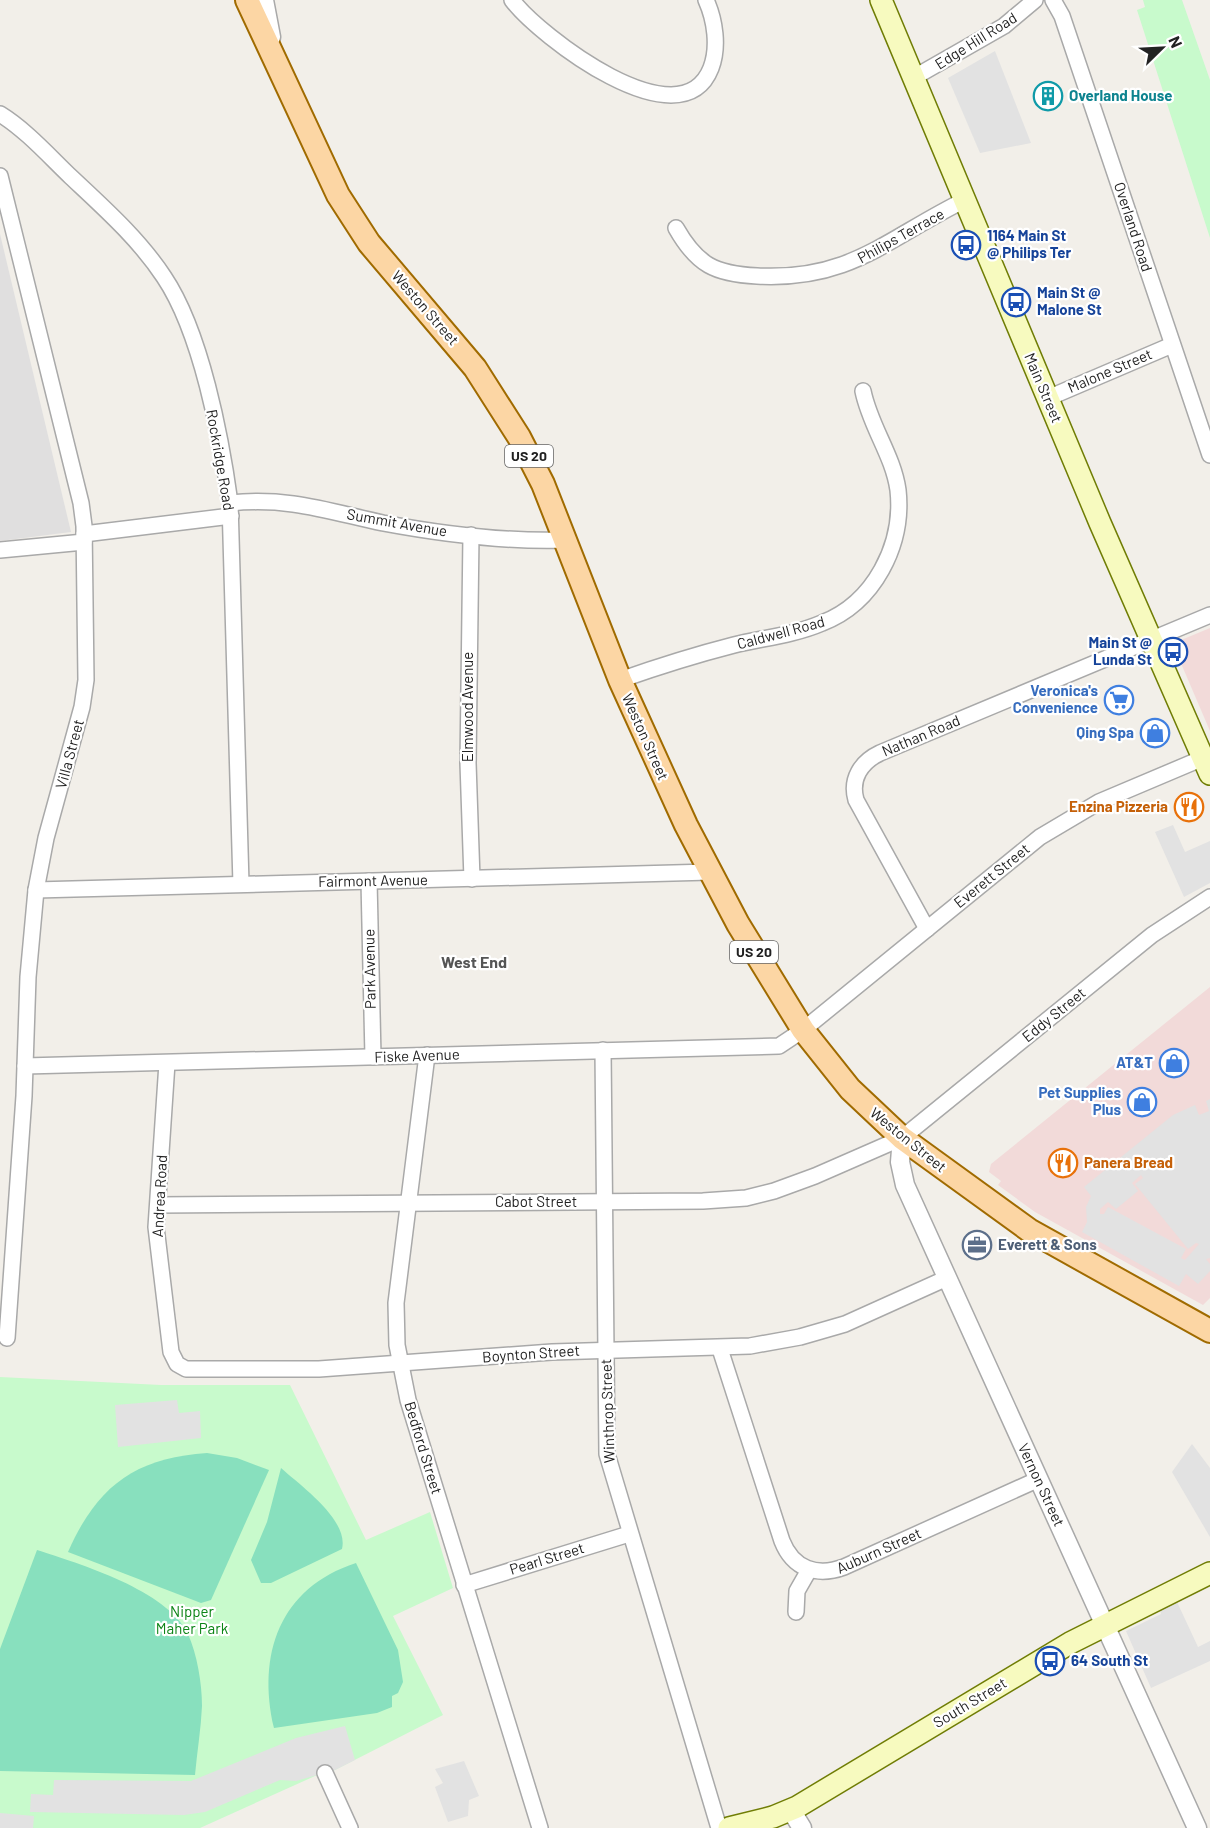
<svg xmlns="http://www.w3.org/2000/svg" width="1210" height="1828" viewBox="0 0 1210 1828" font-family="Barlow,sans-serif">
  <rect width="100%" height="100%" fill="#f2efe9"/>
  <polygon fill="#e0dfdf" points="0,234 71,532 0,541"/>
  <g fill="#f2dad9">
    <polygon points="1210,628 1210,731 1174,647 1174,643"/>
    <polygon points="1210,987 1210,1298 1203,1305 1035,1212 998,1185 1001,1181 989,1172 991,1164"/>
  </g>
  <g fill="#c8facc">
    <polygon points="1143,0 1182,0 1210,80 1210,238 1137,10 1145,7"/>
    <polygon points="0,1377 161,1385 290,1385 366,1540 430,1512 453,1588 393,1616 443,1715 335,1770 315,1776 200,1828 0,1828"/>
  </g>
  <g fill="#88e0be">
    <path d="M207,1453L237,1458L269,1470L211,1600L201,1603L68,1552C97,1486 135,1458 207,1453Z"/>
    <path d="M281,1468C301,1486 349,1520 342,1549L271,1583H261L251,1560L267,1522Z"/>
    <path d="M37,1550C80,1564 167,1590 188,1634C197,1654 202,1683 202,1706C201,1729 197,1752 195,1775L0,1771V1649Z"/>
    <path d="M356,1563L398,1650L403,1682L398,1693L392,1696V1707L377,1713L274,1728C257,1655 279,1588 356,1563Z"/>
  </g>
  <g fill="#e2e2e2" fill-rule="evenodd">
    <polygon points="995,51 1031,143 980,153 948,78"/>
    <polygon points="1173,825 1185,852 1210,841 1210,883 1184,897 1155,832"/>
    <path d="M1210,1099V1258L1206,1259L1210,1264V1271L1198,1284L1186,1274L1179,1286L1082,1232L1087,1222L1086,1207L1091,1196L1084,1187L1173,1115L1195,1105L1199,1115L1209,1111L1206,1101ZM1141,1175L1143,1178L1135,1184L1188,1249L1196,1243L1199,1244L1185,1260L1181,1258L1186,1249L1108,1207L1104,1214H1100V1209L1108,1202L1116,1209L1138,1191L1132,1183Z"/>
    <polygon points="177,1400 179,1413 200,1411 201,1438 118,1447 115,1405"/>
    <polygon points="1192,1444 1210,1468 1210,1537 1172,1472"/>
    <polygon points="1177,1602 1198,1647 1210,1641 1210,1661 1151,1688 1126,1631 1161,1614 1160,1609"/>
    <polygon points="345,1726 355,1760 335,1770 296,1781 280,1780 205,1812 184,1815 30,1812 31,1794 53,1795 54,1780 191,1781 296,1738"/>
    <polygon points="464,1761 479,1796 469,1800 468,1816 448,1822 435,1787 443,1783 435,1769"/>
    <polygon points="0,1813 34,1816 33,1828 0,1828"/>
  </g>
  <g fill="none" stroke-linecap="round" stroke-linejoin="round">
    <g stroke="#a9a9a9" stroke-width="18">
      <g id="minor">
        <path d="M512,0C539,36 681,145 711,68C719,47 715,20 706,0"/>
        <polyline points="1053,0 1062,16 1210,455"/>
        <polyline points="913,78 1004,26 1035,0"/>
        <path d="M0,114C26,130 49,156 71,177C104,208 139,239 164,277C201,332 221,437 230,503L241,884"/>
        <polyline points="0,176 81,503 84,526 86,680 82,707 46,838 36,890 28,977 24,1096 7,1338"/>
        <path d="M676,228C697,265 715,274 757,276C851,281 887,238 965,200"/>
        <polyline points="1048,398 1172,345"/>
        <path d="M230,503C289,497 327,511 383,523C442,534 505,542 565,540"/>
        <polyline points="84,534 231,516"/>
        <polyline points="471,535 468,763 472,879"/>
        <polyline points="0,550 84,542"/>
        <path d="M620,680C657,667 695,655 734,645C763,638 794,635 822,623C874,603 904,545 898,490C893,455 870,426 863,391"/>
        <polyline points="369,881 373,1057"/>
        <polyline points="36,890 710,872"/>
        <path d="M927,929L856,800C850,779 861,762 880,753L1210,615"/>
        <polyline points="603,1050 607,1454 719,1828"/>
        <polyline points="427,1055 396,1303 397,1345 408,1400 540,1828"/>
        <polyline points="167,1063 156,1227 171,1352 177,1364 186,1369 319,1369 552,1352 750,1346 800,1337 845,1324 947,1278"/>
        <polyline points="25,1066 779,1046 803,1030 1040,837 1099,802 1203,758"/>
        <polyline points="158,1205 703,1201 746,1198 774,1191 815,1176 902,1138 1152,935 1210,897"/>
        <path d="M720,1349L782,1541C793,1569 817,1577 844,1567L1039,1479"/>
        <polyline points="464,1585 629,1534"/>
        <polyline points="796,1612 797,1591 809,1570"/>
        <polyline points="325,1773 350,1828"/>
      </g>
    </g>
    <g stroke="#a9a9a9" stroke-width="21">
      <g id="tertiary">
        <polyline points="264,0 271,37"/>
        <polyline points="902,1138 900,1162 905,1185 1197,1828"/>
        <polyline points="791,1810 802,1828"/>
      </g>
    </g>
    <g stroke="#707d05" stroke-width="24">
      <g id="secondary">
        <polyline points="881,0 1100,523 1210,774"/>
        <polyline points="729,1828 773,1817 797,1807 1070,1643 1210,1573"/>
      </g>
    </g>
    <g stroke="#a06b00" stroke-width="26">
      <polyline id="primary" points="247,0 338,195 369,243 475,368 519,437 543,484 620,680 686,825 738,924 803,1030 850,1089 902,1138 1029,1230 1210,1331"/>
    </g>
    <use href="#minor" stroke="#fff" stroke-width="15"/>
    <use href="#tertiary" stroke="#fff" stroke-width="18"/>
    <use href="#secondary" stroke="#f7fabf" stroke-width="21"/>
    <use href="#primary" stroke="#fcd6a4" stroke-width="22"/>
  </g>
  <defs>
    <g id="building-ring" transform="scale(1.5)"><circle r="9.5" fill="#fff" stroke="#0f9aa8" stroke-width="1.5"/><path d="M-4-6H4V6H1V3H-1V6H-4ZM-2.5-4.3h1.7v1.8h-1.7ZM.8-4.3h1.7v1.8H.8ZM-2.5-1h1.7V.8h-1.7ZM.8-1h1.7V.8H.8Z" fill="#0f9aa8"/></g>
    <g id="bus-ring" transform="scale(1.5)"><circle r="9.5" fill="#fff" stroke="#1a4fb4" stroke-width="1.5"/><path d="M-5-6H5V4H4V6H2V4H-2V6H-4V4H-5ZM-3.5-4V0h7V-4ZM-3.5 1.2v1.5H-2V1.2ZM2 1.2v1.5H3.5V1.2Z" fill="#1a4fb4"/></g>
    <g id="supermarket-ring" transform="scale(1.5)"><circle r="9.5" fill="#fff" stroke="#3f7fe0" stroke-width="1.5"/><path d="M-6-5.5h2.5l.6 2H6L4.5 2H-2.5L-4.4-4H-6ZM-1.5 3.2a1.3 1.3 0 1 0 .1 0ZM3 3.2a1.3 1.3 0 1 0 .1 0Z" fill="#3f7fe0"/></g>
    <g id="shop-ring" transform="scale(1.5)"><circle r="9.5" fill="#fff" stroke="#3f7fe0" stroke-width="1.5"/><path d="M-5-2.5h2.3a2.7 3.5 0 0 1 5.4 0H5L5.5 6h-11ZM-1.5-2.5h3a1.5 2.3 0 0 0-3 0Z" fill="#3f7fe0"/></g>
    <g id="restaurant-ring" transform="scale(1.5)"><circle r="9.5" fill="#fff" stroke="#e8710a" stroke-width="1.5"/><path d="M-5-6h1v4h1v-4h1v4h1v-4h1v5L-1.5 .5V6h-2V.5L-5-1ZM5-6V6H3V1.5H1.5Q1.5-4 5-6Z" fill="#e8710a"/></g>
    <g id="office-ring" transform="scale(1.5)"><circle r="9.5" fill="#fff" stroke="#5c6f8a" stroke-width="1.5"/><path d="M-6-3h4V-5.5h4V-3h4V5H-6ZM-1-4.5V-3h2v-1.5ZM-6 0V1H6V0Z" fill="#5c6f8a"/></g>
  </defs>
  <g fill-rule="evenodd">
    <use href="#building-ring" x="1048" y="96"/>
    <use href="#bus-ring" x="966" y="245"/>
    <use href="#bus-ring" x="1016" y="302"/>
    <use href="#bus-ring" x="1173" y="652"/>
    <use href="#supermarket-ring" x="1119" y="700"/>
    <use href="#shop-ring" x="1155" y="733"/>
    <use href="#restaurant-ring" x="1189" y="807"/>
    <use href="#shop-ring" x="1174" y="1063"/>
    <use href="#shop-ring" x="1142" y="1102"/>
    <use href="#restaurant-ring" x="1063" y="1163"/>
    <use href="#office-ring" x="977" y="1245"/>
    <use href="#bus-ring" x="1050" y="1661"/>
  </g>
  <g text-anchor="middle" stroke-width="4.5" stroke-linejoin="round" paint-order="stroke">
    <g fill="#fff" stroke="#646464" stroke-width="1.5">
      <rect x="505" y="445" width="48" height="22" rx="4.5"/>
      <rect x="730" y="941" width="48" height="22" rx="4.5"/>
    </g>
    <g font-size="14" font-weight="bold" fill="#222">
      <text x="529" y="461">US 20</text>
      <text x="754" y="957">US 20</text>
    </g>
    <g font-size="15" fill="#222" stroke="#fff">
      <text transform="translate(976 41) rotate(-32)" y="5">Edge Hill Road</text>
      <text transform="translate(1133 227) rotate(72)" y="5">Overland Road</text>
      <text transform="translate(901 236) rotate(-29)" y="5">Philips Terrace</text>
      <text transform="translate(425 308) rotate(49)" y="5">Weston Street</text>
      <text transform="translate(1110 371) rotate(-23)" y="5">Malone Street</text>
      <text transform="translate(1043 388) rotate(67)" y="5">Main Street</text>
      <text transform="translate(220 460) rotate(80)" y="5">Rockridge Road</text>
      <text transform="translate(397 523) rotate(10)" y="5">Summit Avenue</text>
      <text transform="translate(781 633) rotate(-15)" y="5">Caldwell Road</text>
      <text transform="translate(468 707) rotate(-90)" y="5">Elmwood Avenue</text>
      <text transform="translate(921 736) rotate(-23)" y="5">Nathan Road</text>
      <text transform="translate(645 737) rotate(66)" y="5">Weston Street</text>
      <text transform="translate(70 754) rotate(-75)" y="5">Villa Street</text>
      <text transform="translate(992 876) rotate(-39)" y="5">Everett Street</text>
      <text transform="translate(373 881) rotate(-1)" y="5">Fairmont Avenue</text>
      <text transform="translate(370 969) rotate(-91)" y="5">Park Avenue</text>
      <text transform="translate(1054 1015) rotate(-39)" y="5">Eddy Street</text>
      <text transform="translate(417 1056) rotate(-2)" y="5">Fiske Avenue</text>
      <text transform="translate(908 1140) rotate(39)" y="5">Weston Street</text>
      <text transform="translate(160 1196) rotate(-87)" y="5">Andrea Road</text>
      <text x="536" y="1207">Cabot Street</text>
      <text transform="translate(531 1354) rotate(-4)" y="5">Boynton Street</text>
      <text transform="translate(608 1411) rotate(-92)" y="5">Winthrop Street</text>
      <text transform="translate(423 1448) rotate(73)" y="5">Bedford Street</text>
      <text transform="translate(1041 1485) rotate(65)" y="5">Vernon Street</text>
      <text transform="translate(879 1551) rotate(-24)" y="5">Auburn Street</text>
      <text transform="translate(547 1559) rotate(-17)" y="5">Pearl Street</text>
      <text transform="translate(970 1703) rotate(-31)" y="5">South Street</text>
    </g>
    <g font-size="15" font-weight="bold" fill="#0d838f" stroke="#fff" text-anchor="start">
      <text x="1069" y="101">Overland House</text>
    </g>
    <g font-size="15" font-weight="bold" fill="#164399" stroke="#fff" text-anchor="start">
      <text x="987" y="241">1164 Main St<tspan x="987" dy="17">@ Philips Ter</tspan></text>
      <text x="1037" y="298">Main St @<tspan x="1037" dy="17">Malone St</tspan></text>
      <text x="1152" y="648" text-anchor="end">Main St @<tspan x="1152" dy="17">Lunda St</tspan></text>
      <text x="1071" y="1666">64 South St</text>
    </g>
    <g font-size="15" font-weight="bold" fill="#366cbe" stroke="#fff" text-anchor="end">
      <text x="1098" y="696">Veronica's<tspan x="1098" dy="17">Convenience</tspan></text>
      <text x="1134" y="738">Qing Spa</text>
      <text x="1153" y="1068">AT&amp;T</text>
      <text x="1121" y="1098">Pet Supplies<tspan x="1121" dy="17">Plus</tspan></text>
    </g>
    <g font-size="15" font-weight="bold" fill="#c56008" stroke="#fff" text-anchor="end">
      <text x="1168" y="812">Enzina Pizzeria</text>
      <text x="1084" y="1168" text-anchor="start">Panera Bread</text>
    </g>
    <g font-size="15" font-weight="bold" fill="#4e5e75" stroke="#fff" text-anchor="start">
      <text x="998" y="1250">Everett &amp; Sons</text>
    </g>
    <g font-size="15" fill="#0c8416" stroke="#fff">
      <text x="192" y="1617">Nipper<tspan x="192" dy="17">Maher Park</tspan></text>
    </g>
    <g font-size="16" font-weight="bold" fill="#555" stroke="#fff">
      <text x="474" y="968">West End</text>
    </g>
  </g>
  <g transform="translate(1162 48) rotate(66)" stroke="#ffffff" stroke-width="4.5" paint-order="stroke">
  <path d="M0-4.5L10 22L0 15L-10 22Z" fill="#222222"/>
  <text y="-9" font-size="16" font-weight="bold" text-anchor="middle" fill="#222222">N</text>
  </g>
</svg>
